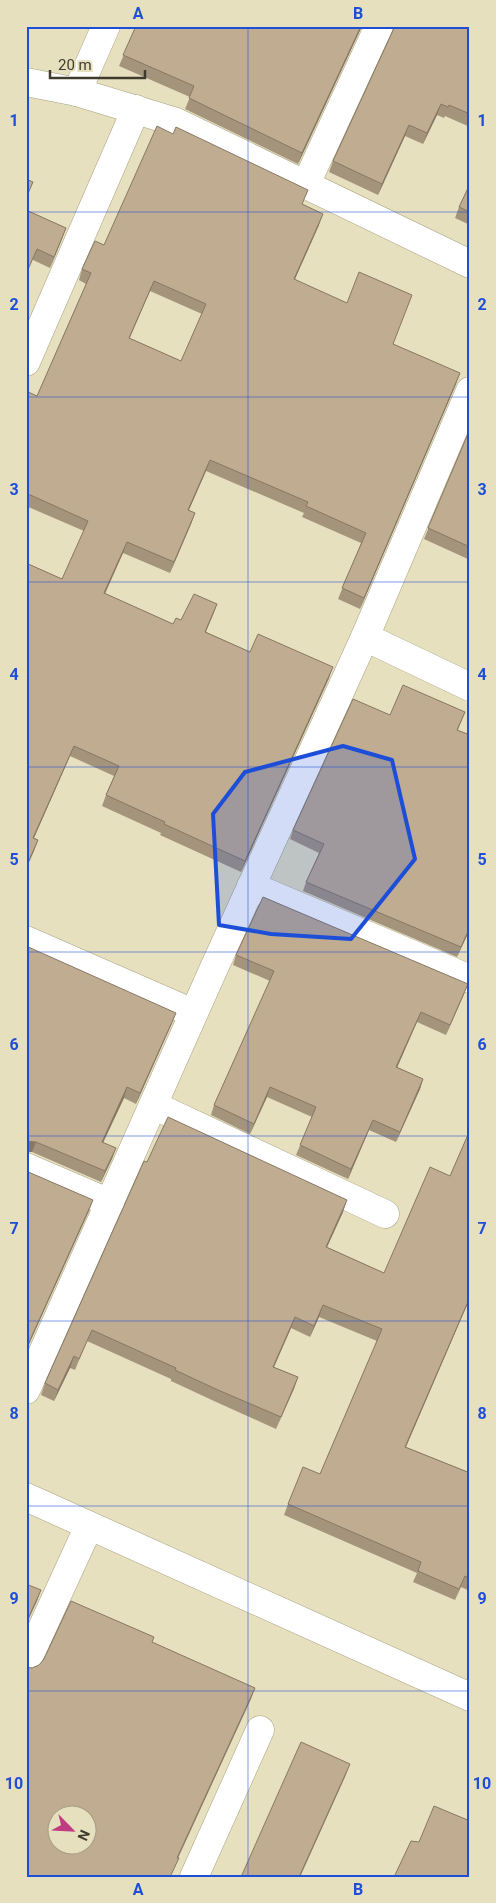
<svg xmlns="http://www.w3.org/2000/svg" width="496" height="1903" viewBox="0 0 496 1903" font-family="Roboto,sans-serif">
  <rect width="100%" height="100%" fill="#e7e0be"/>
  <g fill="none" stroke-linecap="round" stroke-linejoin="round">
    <g stroke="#a8a281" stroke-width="29">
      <g id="minor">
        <polyline points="26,82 77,92 106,26"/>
        <polyline points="77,92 176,122 470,264"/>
        <polyline points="306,184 379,26"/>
        <polyline points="26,362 136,109"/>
        <polyline points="365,637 470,687"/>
        <polyline points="251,886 470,979"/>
        <polyline points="26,940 193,1013"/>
        <polyline points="153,1105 385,1214"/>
        <polyline points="26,1167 110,1203"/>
        <polyline points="26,1390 214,968 365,637 470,391"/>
        <polyline points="26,1663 89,1526"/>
        <polyline points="194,1877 260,1730"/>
      </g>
    </g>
    <g stroke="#a8a281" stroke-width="29">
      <polyline id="tertiary" points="26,1497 470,1697"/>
    </g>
    <use href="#minor" stroke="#fff" stroke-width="28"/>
    <use href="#tertiary" stroke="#fff" stroke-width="28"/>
  </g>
  <g fill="#a5947c" fill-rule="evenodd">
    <polygon points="136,26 362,26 298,164 185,109 190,97 119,66"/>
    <polygon points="394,26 470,26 470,127 445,116 444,118 437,115 423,144 405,136 378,195 329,172 333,161 394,29"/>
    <polygon points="470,184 470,225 455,218 459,207"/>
    <path d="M302,204L319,225L295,279L393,344L456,384L360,609L338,599L361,543L302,517L304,513L206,471L189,510L195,513L191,524L170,573L123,553L105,594L173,624L217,604L206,632L250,652L329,678L241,872L160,835L161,833L102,806L106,795L114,776L70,756L34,838L38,840L26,869V563L62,579L84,531L26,506V391L37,396L86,284L79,280L82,269L104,245ZM150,291L202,314L181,361L129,338Z"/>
    <polygon points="26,210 66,228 50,268 33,260"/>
    <polygon points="470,429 470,560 424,539"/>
    <polygon points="465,712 458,730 470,929 457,957 303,891 306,882 319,853 290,839 293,830 390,715"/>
    <polygon points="26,946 172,1023 136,1104 124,1098 103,1143 116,1148 101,1182 32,1152"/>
    <polygon points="236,955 464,994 446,1035 417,1022 397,1067 423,1079 420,1089 396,1142 369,1130 348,1179 296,1155 312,1117 267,1097 250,1134 211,1115 214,1105 270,981 233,965"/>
    <polygon points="470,1130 470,1298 406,1447 470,1473 470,1591 461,1587 455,1600 413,1582 417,1573 284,1515 288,1504 320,1474 377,1341 319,1317 310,1337 291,1328 274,1367 298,1377 276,1429 214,1401 171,1381 171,1379 87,1341 75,1370 70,1368 54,1401 41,1395 45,1383 147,1162 343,1212 327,1247 384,1273 450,1176"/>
  </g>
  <g fill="#867865">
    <polygon points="361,26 362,26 298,164 302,153"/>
    <polygon points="441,104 437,115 423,144 427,133"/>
    <polygon points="409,125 405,136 378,195 382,184"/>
    <polygon points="323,214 319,225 290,290 294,279"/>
    <polygon points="66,228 62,239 50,268 54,257"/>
    <polygon points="154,281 150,291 125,349 129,338"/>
    <polygon points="460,373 456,384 360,609 364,598"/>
    <polygon points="210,460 206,471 184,521 188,510"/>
    <polygon points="195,513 191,524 170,573 174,562"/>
    <polygon points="127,542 123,553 100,604 104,593"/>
    <polygon points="217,604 213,615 201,642 205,632"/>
    <polygon points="333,667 329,678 241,872 245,861"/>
    <polygon points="74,746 70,756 29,849 33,838"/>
    <polygon points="38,840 34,851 26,869 26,867"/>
    <polygon points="470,927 470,929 457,957 461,947"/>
    <polygon points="468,984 464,994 446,1035 450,1025"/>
    <polygon points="421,1012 417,1022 393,1077 396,1067"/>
    <polygon points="176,1013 172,1023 136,1104 140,1093"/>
    <polygon points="423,1079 420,1089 396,1142 400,1132"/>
    <polygon points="127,1087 124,1098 98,1153 102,1142"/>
    <polygon points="270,1087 267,1097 250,1134 254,1124"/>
    <polygon points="373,1120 369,1130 348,1179 351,1169"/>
    <polygon points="26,1141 36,1142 32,1152 26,1152"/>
    <polygon points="116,1148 112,1159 101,1182 105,1171"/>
    <polygon points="93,1200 89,1211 26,1351 26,1349"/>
    <polygon points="347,1200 343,1212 322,1258 326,1247"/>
    <polygon points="470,1297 470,1298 401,1458 405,1447"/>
    <polygon points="323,1305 319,1317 310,1337 314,1326"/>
    <polygon points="295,1317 291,1328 269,1378 273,1367"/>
    <polygon points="74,1356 70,1368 54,1401 58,1390"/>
    <polygon points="298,1377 294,1389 276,1429 281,1417"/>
    <polygon points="41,1590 37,1601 26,1625 26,1623"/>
    <polygon points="255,1688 251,1699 173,1869 177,1858"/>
    <polygon points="350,1764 345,1777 300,1877 299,1877"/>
  </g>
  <g fill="#c0ac90" stroke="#867865" fill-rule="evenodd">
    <polygon points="136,26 361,26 302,153 189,98 194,86 123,55"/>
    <polygon points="395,26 470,26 470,114 449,105 448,107 441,104 427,133 409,125 382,184 333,161"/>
    <path d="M157,126L173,134L176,127L308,190L302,204L323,214L294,279L347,303L359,272L412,295L393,344L460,373L364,598L342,588L366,533L306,506L308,502L210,460L188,510L195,513L174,562L127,542L104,593L173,624L176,618L181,620L194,594L217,604L205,632L250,652L258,634L333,667L245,861L164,824L165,822L106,795L119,766L74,746L33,838L38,840L26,867V563L62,579L88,521L26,493V391L37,396L91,273L82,269L95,241L104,245ZM154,281L206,304L181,361L129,338Z"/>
    <polygon points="26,179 33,182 26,198"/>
    <polygon points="470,184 470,212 459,207"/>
    <polygon points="26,210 66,228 54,257 37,249 26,274"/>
    <polygon points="470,429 470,547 428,528"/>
    <polygon points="403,685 465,712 457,730 470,735 470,927 461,947 306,882 324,844 293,830 353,699 390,715"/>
    <polygon points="263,897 468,984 450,1025 421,1012 396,1067 423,1079 400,1132 373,1120 351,1169 300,1145 316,1107 270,1087 254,1124 214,1105 274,971 236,955"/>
    <polygon points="26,946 176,1013 140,1093 127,1087 102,1142 116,1148 105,1171 36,1142 26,1141"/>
    <polygon points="168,1117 347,1200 326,1247 384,1273 430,1167 450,1176 470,1130 470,1297 405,1447 470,1473 470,1578 465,1576 459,1589 418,1571 421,1562 288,1504 303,1467 320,1474 382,1329 323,1305 314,1326 295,1317 273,1367 298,1377 281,1417 218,1390 175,1370 176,1368 92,1330 79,1359 74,1356 58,1390 45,1383 144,1161 147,1162"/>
    <polygon points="26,1171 93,1200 26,1349"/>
    <polygon points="26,1584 41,1590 26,1623"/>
    <path d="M71,1601L154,1637L152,1642L255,1688L177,1858H179L170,1877H26V1667L32,1668L39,1665L44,1659ZM58,1816H88V1846H58Z"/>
    <polygon points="301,1742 350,1764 299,1877 241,1877"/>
    <polygon points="434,1806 470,1821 470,1877 394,1877 411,1841 419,1842"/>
  </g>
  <path fill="#1d4ed8" fill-opacity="0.2" stroke="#1d4ed8" stroke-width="4" stroke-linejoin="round" d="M343,746L392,760L415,859L351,939L271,934L219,925L213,814L245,772Z"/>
  <path fill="none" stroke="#1d4ed8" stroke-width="1" stroke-opacity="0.55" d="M248,26V1877M26,212H470M26,397H470M26,582H470M26,767H470M26,952H470M26,1136H470M26,1321H470M26,1506H470M26,1691H470"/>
  <rect width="496" height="1903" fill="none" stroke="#e7e0be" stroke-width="55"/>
  <g transform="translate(72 1830) rotate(114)"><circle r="24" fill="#e7e0be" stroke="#a49e85"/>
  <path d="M0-4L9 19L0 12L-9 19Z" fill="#bf3c82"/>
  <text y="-8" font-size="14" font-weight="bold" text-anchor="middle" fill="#3f3c2f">N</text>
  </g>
  <path d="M50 70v8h95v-8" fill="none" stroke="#3f3c2f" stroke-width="2.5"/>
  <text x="58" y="70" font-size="15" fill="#3f3c2f" stroke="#e7e0be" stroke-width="4" paint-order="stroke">20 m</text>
  <rect x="28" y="28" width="440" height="1848" fill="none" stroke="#1d4ed8" stroke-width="2"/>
  <g font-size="16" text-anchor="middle" font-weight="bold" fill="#1d4ed8">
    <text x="138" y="19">A</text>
    <text x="358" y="19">B</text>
    <text x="14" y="126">1</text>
    <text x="482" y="126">1</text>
    <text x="14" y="310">2</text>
    <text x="482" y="310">2</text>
    <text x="14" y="495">3</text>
    <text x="482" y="495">3</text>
    <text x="14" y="680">4</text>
    <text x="482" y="680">4</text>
    <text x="14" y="865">5</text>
    <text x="482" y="865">5</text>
    <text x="14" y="1050">6</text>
    <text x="482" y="1050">6</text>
    <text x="14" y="1234">7</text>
    <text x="482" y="1234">7</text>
    <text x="14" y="1419">8</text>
    <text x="482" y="1419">8</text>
    <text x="14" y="1604">9</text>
    <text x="482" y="1604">9</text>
    <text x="14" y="1789">10</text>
    <text x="482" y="1789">10</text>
    <text x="138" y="1895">A</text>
    <text x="358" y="1895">B</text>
  </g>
</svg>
